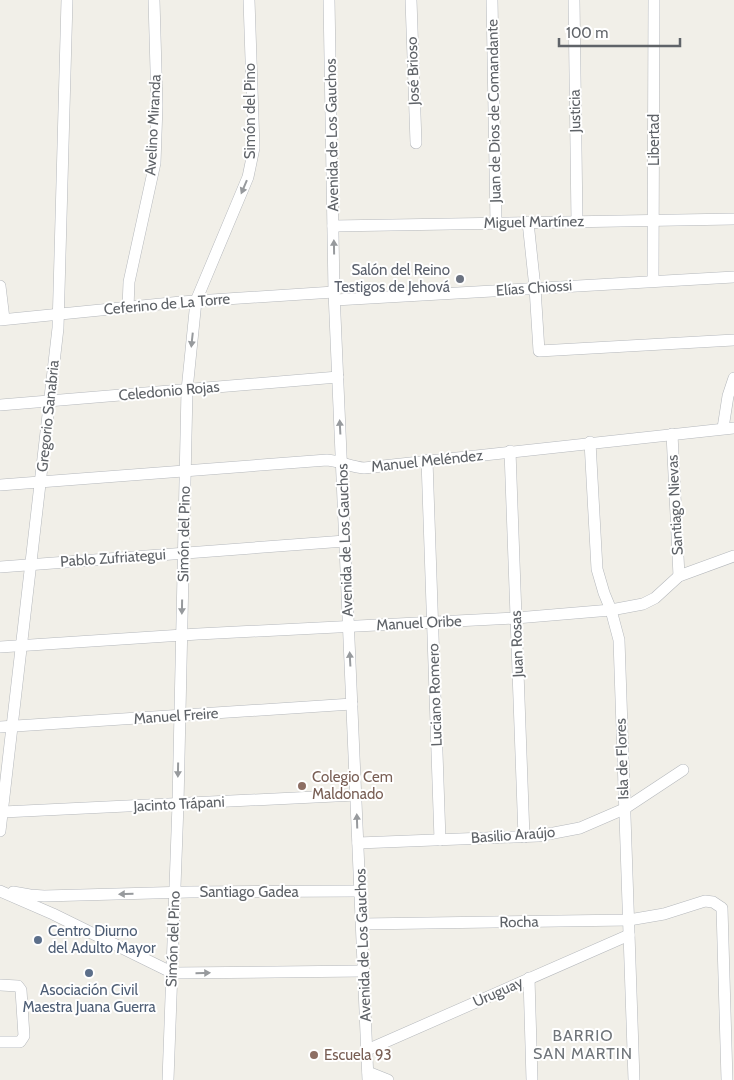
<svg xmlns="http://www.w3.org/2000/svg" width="734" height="1080" viewBox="0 0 734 1080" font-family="Cabin,sans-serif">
  <rect width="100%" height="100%" fill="#f1efe8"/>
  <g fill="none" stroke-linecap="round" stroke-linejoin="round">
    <g stroke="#b5b8bc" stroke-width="12">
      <g id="minor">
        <polyline points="329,0 334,292 368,1080"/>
        <polyline points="411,0 416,143"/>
        <polyline points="492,0 496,223"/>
        <polyline points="574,0 577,222"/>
        <polyline points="528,222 535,288 539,351 734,340"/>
        <polyline points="333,226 734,219"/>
        <polyline points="653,280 654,0"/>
        <polyline points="0,286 4,319"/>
        <polyline points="335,300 734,277"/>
        <polyline points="128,308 129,282 155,163 157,105 154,0"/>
        <polyline points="0,320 181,302 334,292"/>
        <polyline points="0,405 338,377"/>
        <polyline points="723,428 728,396 734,378"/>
        <polyline points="672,434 679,576"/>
        <polyline points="590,442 597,569 604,593 611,610 619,640 634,1080"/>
        <polyline points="510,451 524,837"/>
        <polyline points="427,460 440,840"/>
        <path d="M0,485L327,460C340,461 351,467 364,468L734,428"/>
        <polyline points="0,567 345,541"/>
        <polyline points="0,647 198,634 516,618 611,610 643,604 655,598 679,576 734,556"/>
        <polyline points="0,727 352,704"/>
        <polyline points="3,812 356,795"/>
        <polyline points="0,831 58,328 67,0"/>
        <polyline points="358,843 538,836 580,828 624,809 683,770"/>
        <polyline points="0,891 53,914 173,973 364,971"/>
        <polyline points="13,892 30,895 44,896 189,892 360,891"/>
        <polyline points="362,924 629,920 664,914 705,901 713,902 722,908 727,1080"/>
        <polyline points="529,978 532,1080"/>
        <polyline points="0,985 18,986 21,990 24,1036 20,1042 0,1042"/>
        <polyline points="367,1050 629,935"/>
        <polyline points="368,1072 388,1080"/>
        <polyline points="168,1080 178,804 187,390 196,301 248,177 254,148 249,0"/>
      </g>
    </g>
    <use href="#minor" stroke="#fff" stroke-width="11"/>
  </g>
  <defs><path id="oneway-solid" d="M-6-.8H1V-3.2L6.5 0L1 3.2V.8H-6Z" transform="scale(1.25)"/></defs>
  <g fill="#979a9d">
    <use href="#oneway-solid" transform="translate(244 187) rotate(113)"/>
    <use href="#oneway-solid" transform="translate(334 247) rotate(-91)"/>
    <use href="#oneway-solid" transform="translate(192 340) rotate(96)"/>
    <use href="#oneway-solid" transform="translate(340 427) rotate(-93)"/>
    <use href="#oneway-solid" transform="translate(182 607) rotate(91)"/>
    <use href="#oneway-solid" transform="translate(350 659) rotate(-93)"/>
    <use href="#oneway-solid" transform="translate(178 770) rotate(91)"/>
    <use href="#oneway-solid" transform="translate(357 821) rotate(-92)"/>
    <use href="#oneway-solid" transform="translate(126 894) rotate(179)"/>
    <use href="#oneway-solid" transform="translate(203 973) rotate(-1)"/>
  </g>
  <circle fill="#6b7280" stroke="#fff" stroke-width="2" cx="460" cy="279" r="5"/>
  <g fill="#8d6e63" stroke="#fff" stroke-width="2">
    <circle cx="302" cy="786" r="5"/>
    <circle cx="314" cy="1055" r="5"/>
  </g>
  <g fill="#5c6f8a" stroke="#fff" stroke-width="2">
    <circle cx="38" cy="940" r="5"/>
    <circle cx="89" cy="973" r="5"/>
  </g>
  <g text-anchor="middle" stroke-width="4" stroke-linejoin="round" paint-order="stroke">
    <g font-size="15" fill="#5f6368" stroke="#fff">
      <text transform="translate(413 71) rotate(-92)" y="5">José Brioso</text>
      <text transform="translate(250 111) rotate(-90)" y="5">Simón del Pino</text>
      <text transform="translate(494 111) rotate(-91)" y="5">Juan de Dios de Comandante</text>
      <text transform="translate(575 111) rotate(-91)" y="5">Justicia</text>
      <text transform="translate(153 125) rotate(-87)" y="5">Avelino Miranda</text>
      <text transform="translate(332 135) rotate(-91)" y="5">Avenida de Los Gauchos</text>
      <text transform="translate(654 140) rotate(-90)" y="5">Libertad</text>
      <text transform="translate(534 222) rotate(-1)" y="5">Miguel Martínez</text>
      <text transform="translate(534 288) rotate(-4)" y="5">Elías Chiossi</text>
      <text transform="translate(167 304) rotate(-5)" y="5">Ceferino de La Torre</text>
      <text transform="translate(169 391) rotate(-5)" y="5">Celedonio Rojas</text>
      <text transform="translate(48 416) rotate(-84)" y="5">Gregorio Sanabria</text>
      <text transform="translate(427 461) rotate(-6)" y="5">Manuel Meléndez</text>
      <text transform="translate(675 505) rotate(-93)" y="5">Santiago Nievas</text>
      <text transform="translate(184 534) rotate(-89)" y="5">Simón del Pino</text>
      <text transform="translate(345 540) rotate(-92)" y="5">Avenida de Los Gauchos</text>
      <text transform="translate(113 558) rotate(-4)" y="5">Pablo Zufriategui</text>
      <text transform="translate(419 623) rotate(-3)" y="5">Manuel Oribe</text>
      <text transform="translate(517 644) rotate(-92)" y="5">Juan Rosas</text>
      <text transform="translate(435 695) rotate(-92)" y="5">Luciano Romero</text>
      <text transform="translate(176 716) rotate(-4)" y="5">Manuel Freire</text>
      <text transform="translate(622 759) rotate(-92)" y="5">Isla de Flores</text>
      <text transform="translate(179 804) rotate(-3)" y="5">Jacinto Trápani</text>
      <text transform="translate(513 835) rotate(-4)" y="5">Basilio Araújo</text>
      <text x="249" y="897">Santiago Gadea</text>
      <text transform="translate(519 922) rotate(-1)" y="5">Rocha</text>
      <text transform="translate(173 939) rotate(-88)" y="5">Simón del Pino</text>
      <text transform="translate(363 945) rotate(-92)" y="5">Avenida de Los Gauchos</text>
      <text transform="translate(498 992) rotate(-24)" y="5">Uruguay</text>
    </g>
    <g font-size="15" fill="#5b616d" stroke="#fff" text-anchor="end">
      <text x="450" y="275">Salón del Reino<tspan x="450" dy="17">Testigos de Jehová</tspan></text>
    </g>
    <g font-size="15" fill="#785e54" stroke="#fff" text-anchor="start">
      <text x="312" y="782">Colegio Cem<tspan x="312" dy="17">Maldonado</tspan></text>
      <text x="324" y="1060">Escuela 93</text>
    </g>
    <g font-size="15" fill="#4e5e75" stroke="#fff" text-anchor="start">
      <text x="48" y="936">Centro Diurno<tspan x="48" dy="17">del Adulto Mayor</tspan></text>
      <text x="89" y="995" text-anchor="middle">Asociación Civil<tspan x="89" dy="17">Maestra Juana Guerra</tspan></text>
    </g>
    <g font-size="16" letter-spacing="1" fill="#70757a" stroke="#fff">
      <text x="583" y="1041">BARRIO<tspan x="583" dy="18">SAN MARTIN</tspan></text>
    </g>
  </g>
  <path d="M559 38v8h121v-8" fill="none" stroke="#5f6368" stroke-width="2.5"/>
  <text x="566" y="38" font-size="15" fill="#5f6368" stroke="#ffffff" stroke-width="4" paint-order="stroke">100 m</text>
</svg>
